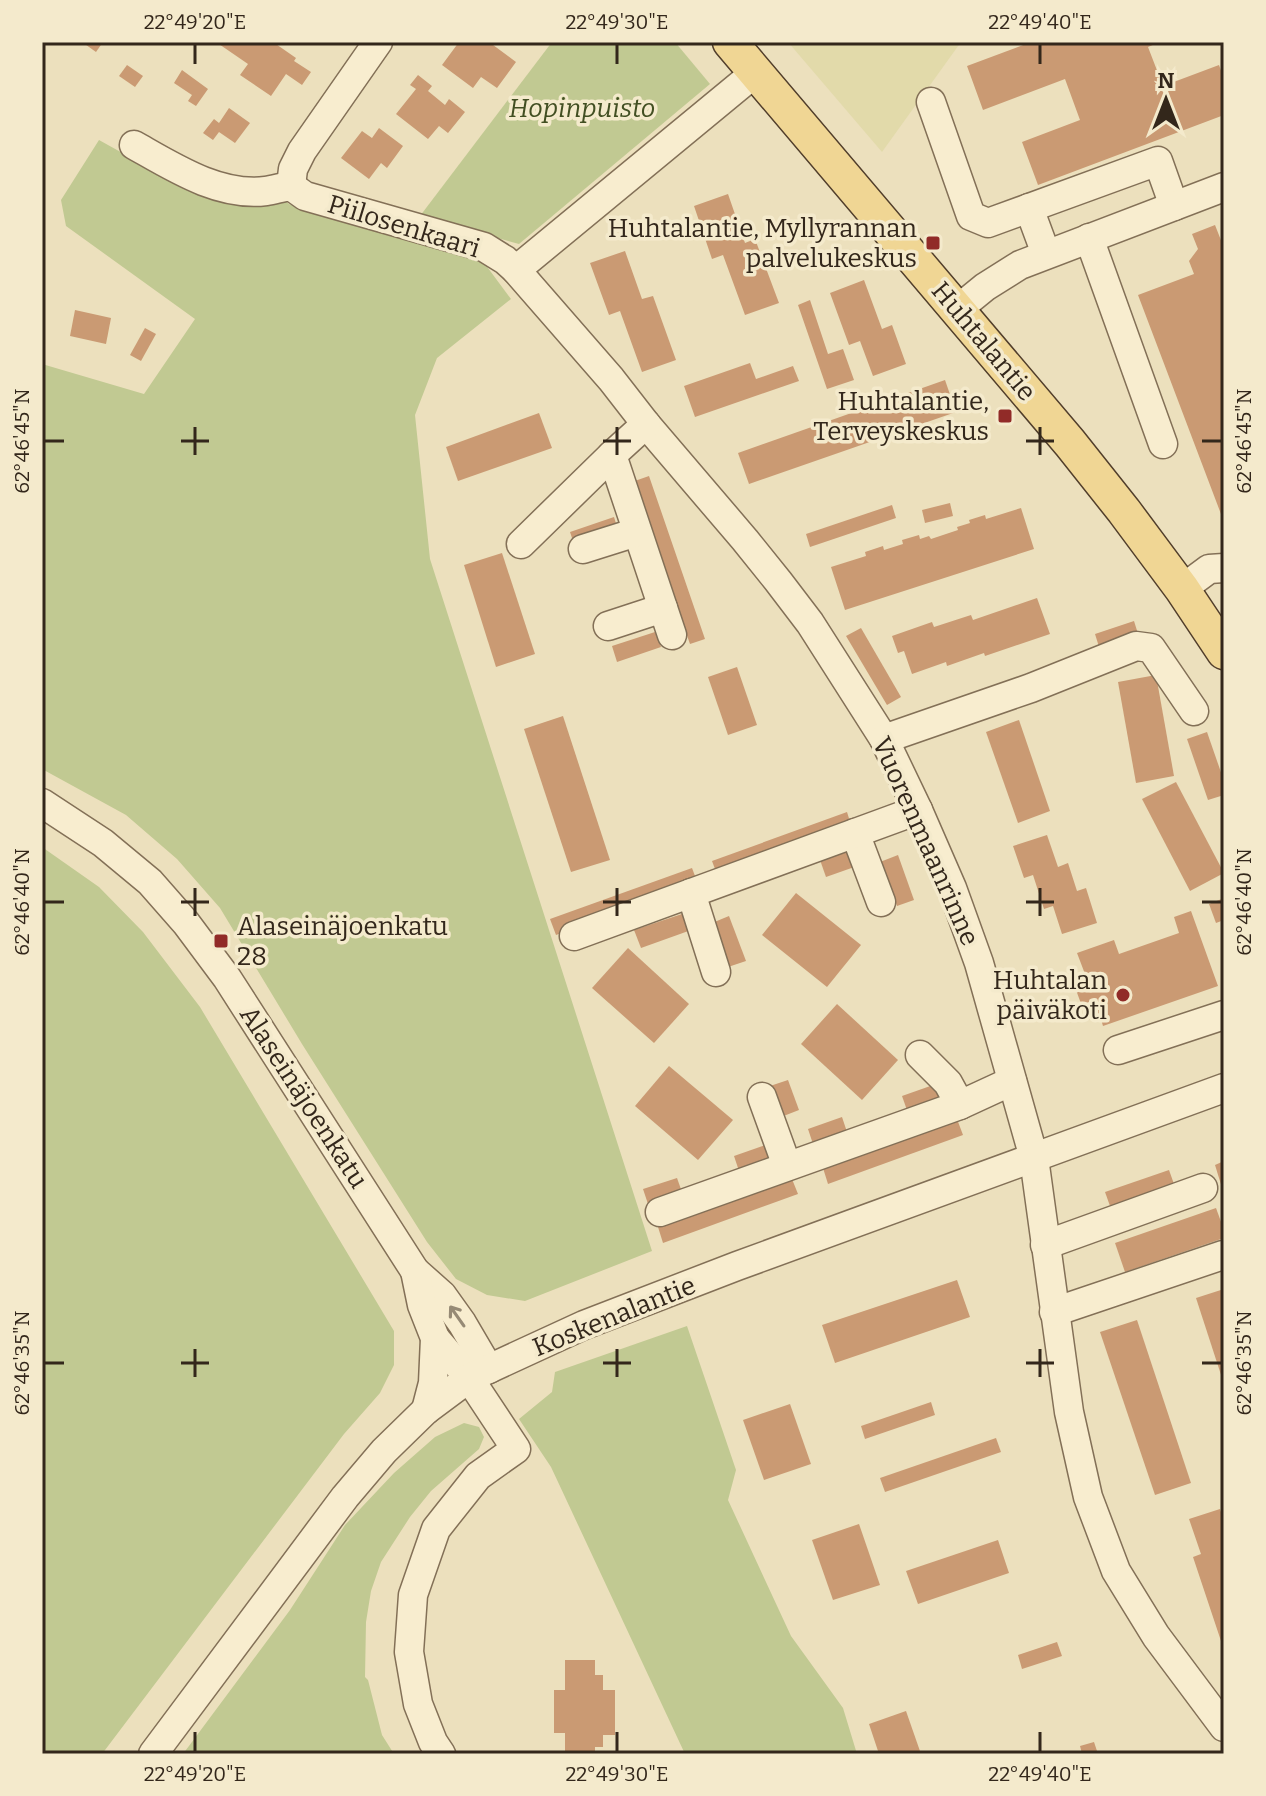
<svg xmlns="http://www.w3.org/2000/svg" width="1266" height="1796" viewBox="0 0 1266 1796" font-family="Bitter,serif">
  <rect width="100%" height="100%" fill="#ece0bd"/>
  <polygon fill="#e2daaa" points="788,42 961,42 882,152"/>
  <g fill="#c1c992">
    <polygon points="552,42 675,42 710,84 519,244 420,216"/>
    <polygon points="99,140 180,185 262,182 289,204 410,237 485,264 511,299 437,358 415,415 430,559 652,1251 525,1301 487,1295 456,1279 427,1242 302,1044 220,908 177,859 126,815 42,769 42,364 144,394 195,319 66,226 61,200"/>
    <polygon points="42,847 99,887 143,932 200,1007 394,1331 394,1365 380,1393 344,1434 102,1754 42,1754"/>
    <polygon points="687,1326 736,1470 728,1500 791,1636 843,1708 857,1754 685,1754 551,1467 519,1419 552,1392 555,1372"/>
    <polygon points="464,1423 479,1427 484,1437 479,1449 431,1491 410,1517 381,1562 371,1591 366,1622 365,1677 368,1680 382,1735 394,1754 183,1754 290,1610 345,1525 394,1473 435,1437"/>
  </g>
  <g fill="#ca9a73">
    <polygon points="82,42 103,42 96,52"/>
    <polygon points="216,42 273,42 296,58 294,61 311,72 302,85 286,74 271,96 240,75 248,64"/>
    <polygon points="459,42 489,42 516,62 497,88 481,77 473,88 442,65"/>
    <polygon points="1031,42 1160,42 1148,47 1163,86 1219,65 1224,79 1224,115 1038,185 1022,142 1080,120 1065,79 983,110 967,66"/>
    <polygon points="127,65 143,76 135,87 119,76"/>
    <polygon points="182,70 208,89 196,106 188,101 192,95 174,83"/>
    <polygon points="418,75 432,86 428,91 445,105 449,99 465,112 448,133 439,126 428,139 396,114 416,89 410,85"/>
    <polygon points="229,108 250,123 235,143 219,132 213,140 203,133 214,119 219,123"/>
    <polygon points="379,128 403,146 387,168 381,163 369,179 341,158 362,131 372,138"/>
    <polygon points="728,194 745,243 755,239 779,303 745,315 723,255 712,259 694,206"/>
    <polygon points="1215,225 1224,248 1224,522 1138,295 1194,274 1189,261 1198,249 1192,234"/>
    <polygon points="625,251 642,299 653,296 676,360 642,372 620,311 609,315 590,263"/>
    <polygon points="864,280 882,329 892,325 906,364 873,376 860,341 849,345 830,293"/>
    <polygon points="810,300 828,354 843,349 854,380 827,389 798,305"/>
    <polygon points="75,310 111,318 106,344 70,336"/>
    <polygon points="145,328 156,334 141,361 130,355"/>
    <polygon points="750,363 756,379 793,366 799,381 695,417 684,386"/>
    <polygon points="945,380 956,412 749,484 738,453"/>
    <polygon points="539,413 552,448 458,481 446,447"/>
    <polygon points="649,476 705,639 690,644 638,495 629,483"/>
    <polygon points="950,503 953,516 925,523 922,510"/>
    <polygon points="892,505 896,518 810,547 806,534"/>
    <polygon points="1021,508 1034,549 845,610 831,567 866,556 865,552 883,546 884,550 903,544 902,540 919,535 920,539 929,536 931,539 958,530 957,527 970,523 969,520 985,515 986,519"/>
    <polygon points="614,517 619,533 575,547 570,532"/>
    <polygon points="502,553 535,654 496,667 464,565"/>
    <polygon points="1037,598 1050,634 985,656 984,653 947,666 946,662 912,674 904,651 898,653 892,636 932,622 934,627 971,615 973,620"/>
    <polygon points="1134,621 1139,637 1100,650 1095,634"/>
    <polygon points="861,628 901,697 887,705 846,636"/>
    <polygon points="655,632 661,647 617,662 612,646"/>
    <polygon points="737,667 757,725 728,735 708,677"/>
    <polygon points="1156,675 1174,776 1136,783 1118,682"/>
    <polygon points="563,716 610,860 571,872 524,729"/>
    <polygon points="1019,720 1050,811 1018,823 986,732"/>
    <polygon points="1207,732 1224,781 1224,795 1208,800 1187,739"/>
    <polygon points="1176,782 1224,873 1190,891 1142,799"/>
    <polygon points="847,812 852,828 718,877 712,861"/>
    <polygon points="1047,835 1058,867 1068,863 1077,891 1086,888 1097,923 1062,934 1053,906 1044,909 1033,875 1024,878 1013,846"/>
    <polygon points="854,848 860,865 826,877 820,860"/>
    <polygon points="898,855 914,900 897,906 880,862"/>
    <polygon points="692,868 698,884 556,935 550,919"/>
    <polygon points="796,893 861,945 827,987 762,935"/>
    <polygon points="1224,898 1224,920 1216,923 1209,904"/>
    <polygon points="1191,911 1218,986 1103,1026 1100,1016 1087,1020 1072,979 1085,974 1077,953 1114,940 1119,954 1179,933 1174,917"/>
    <polygon points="688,912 694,929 641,948 634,930"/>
    <polygon points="729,916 746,961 728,967 712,923"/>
    <polygon points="628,948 689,1004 654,1043 592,988"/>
    <polygon points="837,1004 898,1060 862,1100 801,1044"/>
    <polygon points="669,1066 733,1120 698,1160 635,1106"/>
    <polygon points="788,1080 799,1110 781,1117 770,1086"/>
    <polygon points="936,1084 942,1101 908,1113 902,1096"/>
    <polygon points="842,1117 848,1135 814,1147 808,1129"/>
    <polygon points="957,1119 963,1135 828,1184 823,1168"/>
    <polygon points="768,1144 774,1162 740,1174 734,1156"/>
    <polygon points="1224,1161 1224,1191 1223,1191 1215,1165"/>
    <polygon points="1169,1170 1174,1184 1110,1206 1105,1192"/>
    <polygon points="677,1178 683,1195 649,1207 643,1189"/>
    <polygon points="792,1179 798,1194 663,1243 658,1227"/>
    <polygon points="1216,1208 1224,1230 1224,1238 1125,1272 1115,1243"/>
    <polygon points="957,1280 970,1317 835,1363 822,1325"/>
    <polygon points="1224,1289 1224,1381 1223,1381 1196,1298"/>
    <polygon points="1137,1320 1191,1483 1155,1495 1100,1332"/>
    <polygon points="931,1402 935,1415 865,1439 861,1426"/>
    <polygon points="790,1404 811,1464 764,1480 743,1420"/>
    <polygon points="996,1438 1001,1452 885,1492 880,1478"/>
    <polygon points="1220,1509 1224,1521 1223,1647 1193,1557 1201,1554 1189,1519"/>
    <polygon points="859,1524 880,1585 833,1600 812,1540"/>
    <polygon points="998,1540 1009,1573 918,1604 906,1571"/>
    <polygon points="1057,1642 1062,1656 1022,1669 1018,1655"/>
    <polygon points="565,1660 595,1660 595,1675 603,1675 603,1690 615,1690 615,1735 603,1735 603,1747 595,1747 595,1754 565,1754 565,1733 554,1733 554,1690 565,1690"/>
    <polygon points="906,1711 921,1754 879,1754 869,1724"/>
    <polygon points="1094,1742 1098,1754 1082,1754 1080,1746"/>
  </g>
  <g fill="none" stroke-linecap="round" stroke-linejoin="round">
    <g stroke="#837057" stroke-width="31">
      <g id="minor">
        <polyline points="931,102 971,216 988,223 1158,161 1174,206"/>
        <path d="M134,145C173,167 219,197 266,191C274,190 282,187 291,186L305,196L484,247L505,260L516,270L756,72"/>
        <polyline points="291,186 293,169 302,151 378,42"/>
        <polyline points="1029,208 1046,254"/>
        <polyline points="1089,238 1163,444"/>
        <polyline points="516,270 611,379 646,424 745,540 778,581 810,623 884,739 918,810 952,888 979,963 1034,1158 1069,1412 1088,1497 1116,1571 1156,1636 1224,1727"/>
        <polyline points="958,309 985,287 1020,265 1224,187"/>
        <polyline points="646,424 612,455 672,635"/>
        <polyline points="521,544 612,455"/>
        <polyline points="583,549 637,532"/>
        <polyline points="1182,589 1209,569 1224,568"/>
        <polyline points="608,626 663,608"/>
        <polyline points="884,739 1031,688 1136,646 1151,648 1194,711"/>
        <polyline points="42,803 103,843 150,882 186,923 227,978 415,1271 442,1295 462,1323 489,1369"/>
        <polyline points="855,833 881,902"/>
        <polyline points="691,893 716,972"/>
        <polyline points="574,936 918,810"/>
        <polyline points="1118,1050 1224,1015"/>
        <polyline points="920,1055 948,1083 960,1105"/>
        <polyline points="762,1097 787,1166"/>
        <polyline points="660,1212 960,1105 1012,1081"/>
        <polyline points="1045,1245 1203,1188"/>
        <polyline points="415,1271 422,1305 435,1338 433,1383 426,1410"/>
        <polyline points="1054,1312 1223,1255"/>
        <polyline points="435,1338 469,1378 516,1449 478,1476 436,1529 413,1595 409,1652 418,1704 433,1742 441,1754"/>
        <polyline points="153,1754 345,1497 384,1451 426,1410 469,1378 584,1325 737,1266 1224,1088"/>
      </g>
    </g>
    <g stroke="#513e2b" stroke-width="37">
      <polyline id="major" points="730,42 1070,443 1124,511 1182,589 1224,652"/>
    </g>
    <use href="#minor" stroke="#f8edcf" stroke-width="28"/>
    <use href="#major" stroke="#f0d694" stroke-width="34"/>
  </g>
  <defs><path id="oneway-shaft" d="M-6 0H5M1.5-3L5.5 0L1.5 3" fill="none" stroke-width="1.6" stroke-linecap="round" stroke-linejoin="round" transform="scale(2)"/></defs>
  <use stroke="#968a75" href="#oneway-shaft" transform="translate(457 1316) rotate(-125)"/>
  <path fill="none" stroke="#33271b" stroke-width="3" d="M195,44V64M617,44V64M1040,44V64M195,427V455M617,427V455M1040,427V455M44,441H64M181,441H209M603,441H631M1026,441H1054M1202,441H1222M195,888V916M617,888V916M1040,888V916M44,902H64M181,902H209M603,902H631M1026,902H1054M1202,902H1222M195,1349V1377M617,1349V1377M1040,1349V1377M44,1363H64M181,1363H209M603,1363H631M1026,1363H1054M1202,1363H1222M195,1732V1752M617,1732V1752M1040,1732V1752"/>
  <g fill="#912b28" stroke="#f4eacc" stroke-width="3">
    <rect x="925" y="235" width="16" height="16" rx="4"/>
    <rect x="997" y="408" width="16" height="16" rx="4"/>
    <rect x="213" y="933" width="16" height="16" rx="4"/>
    <circle cx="1123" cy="995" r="8"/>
  </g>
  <g text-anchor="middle" stroke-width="7" stroke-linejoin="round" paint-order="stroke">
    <g font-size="26" font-style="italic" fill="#424f22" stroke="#f4eacc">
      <text x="582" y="117">Hopinpuisto</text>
    </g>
    <g font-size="26" fill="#33271b" stroke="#f4eacc">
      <text transform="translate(404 226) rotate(17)" y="9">Piilosenkaari</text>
      <text transform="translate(984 341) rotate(50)" y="9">Huhtalantie</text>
      <text transform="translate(926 841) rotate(66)" y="9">Vuorenmaanrinne</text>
      <text transform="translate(304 1097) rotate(57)" y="9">Alaseinäjoenkatu</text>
      <text transform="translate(614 1316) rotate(-22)" y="9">Koskenalantie</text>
    </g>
    <g font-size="26" fill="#33271b" stroke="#f4eacc" text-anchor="end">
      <text x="917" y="237">Huhtalantie, Myllyrannan<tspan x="917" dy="30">palvelukeskus</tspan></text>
      <text x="989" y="410">Huhtalantie,<tspan x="989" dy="30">Terveyskeskus</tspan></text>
      <text x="237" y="935" text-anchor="start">Alaseinäjoenkatu<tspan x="237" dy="30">28</tspan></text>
      <text x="1107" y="989">Huhtalan<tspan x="1107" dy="30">päiväkoti</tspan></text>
    </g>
  </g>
  <rect width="1266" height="1796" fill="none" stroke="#f4eacc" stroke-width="88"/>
  <g transform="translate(1166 100)" stroke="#f4eacc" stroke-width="6" paint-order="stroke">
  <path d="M0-6L14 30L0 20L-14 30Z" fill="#33271b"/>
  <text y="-12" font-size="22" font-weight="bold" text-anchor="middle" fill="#33271b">N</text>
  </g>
  <rect x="44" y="44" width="1178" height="1708" fill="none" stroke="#33271b" stroke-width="3"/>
  <g font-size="20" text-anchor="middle" fill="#33271b">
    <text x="195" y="29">22°49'20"E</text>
    <text x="617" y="29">22°49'30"E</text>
    <text x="1040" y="29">22°49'40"E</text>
    <text transform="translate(22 441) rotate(-90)" y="7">62°46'45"N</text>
    <text transform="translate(1244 441) rotate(-90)" y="7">62°46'45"N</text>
    <text transform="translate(22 902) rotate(-90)" y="7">62°46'40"N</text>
    <text transform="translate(1244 902) rotate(-90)" y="7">62°46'40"N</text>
    <text transform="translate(22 1363) rotate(-90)" y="7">62°46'35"N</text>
    <text transform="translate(1244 1363) rotate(-90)" y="7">62°46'35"N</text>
    <text x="195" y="1781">22°49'20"E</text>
    <text x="617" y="1781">22°49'30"E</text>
    <text x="1040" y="1781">22°49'40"E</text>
  </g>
</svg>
